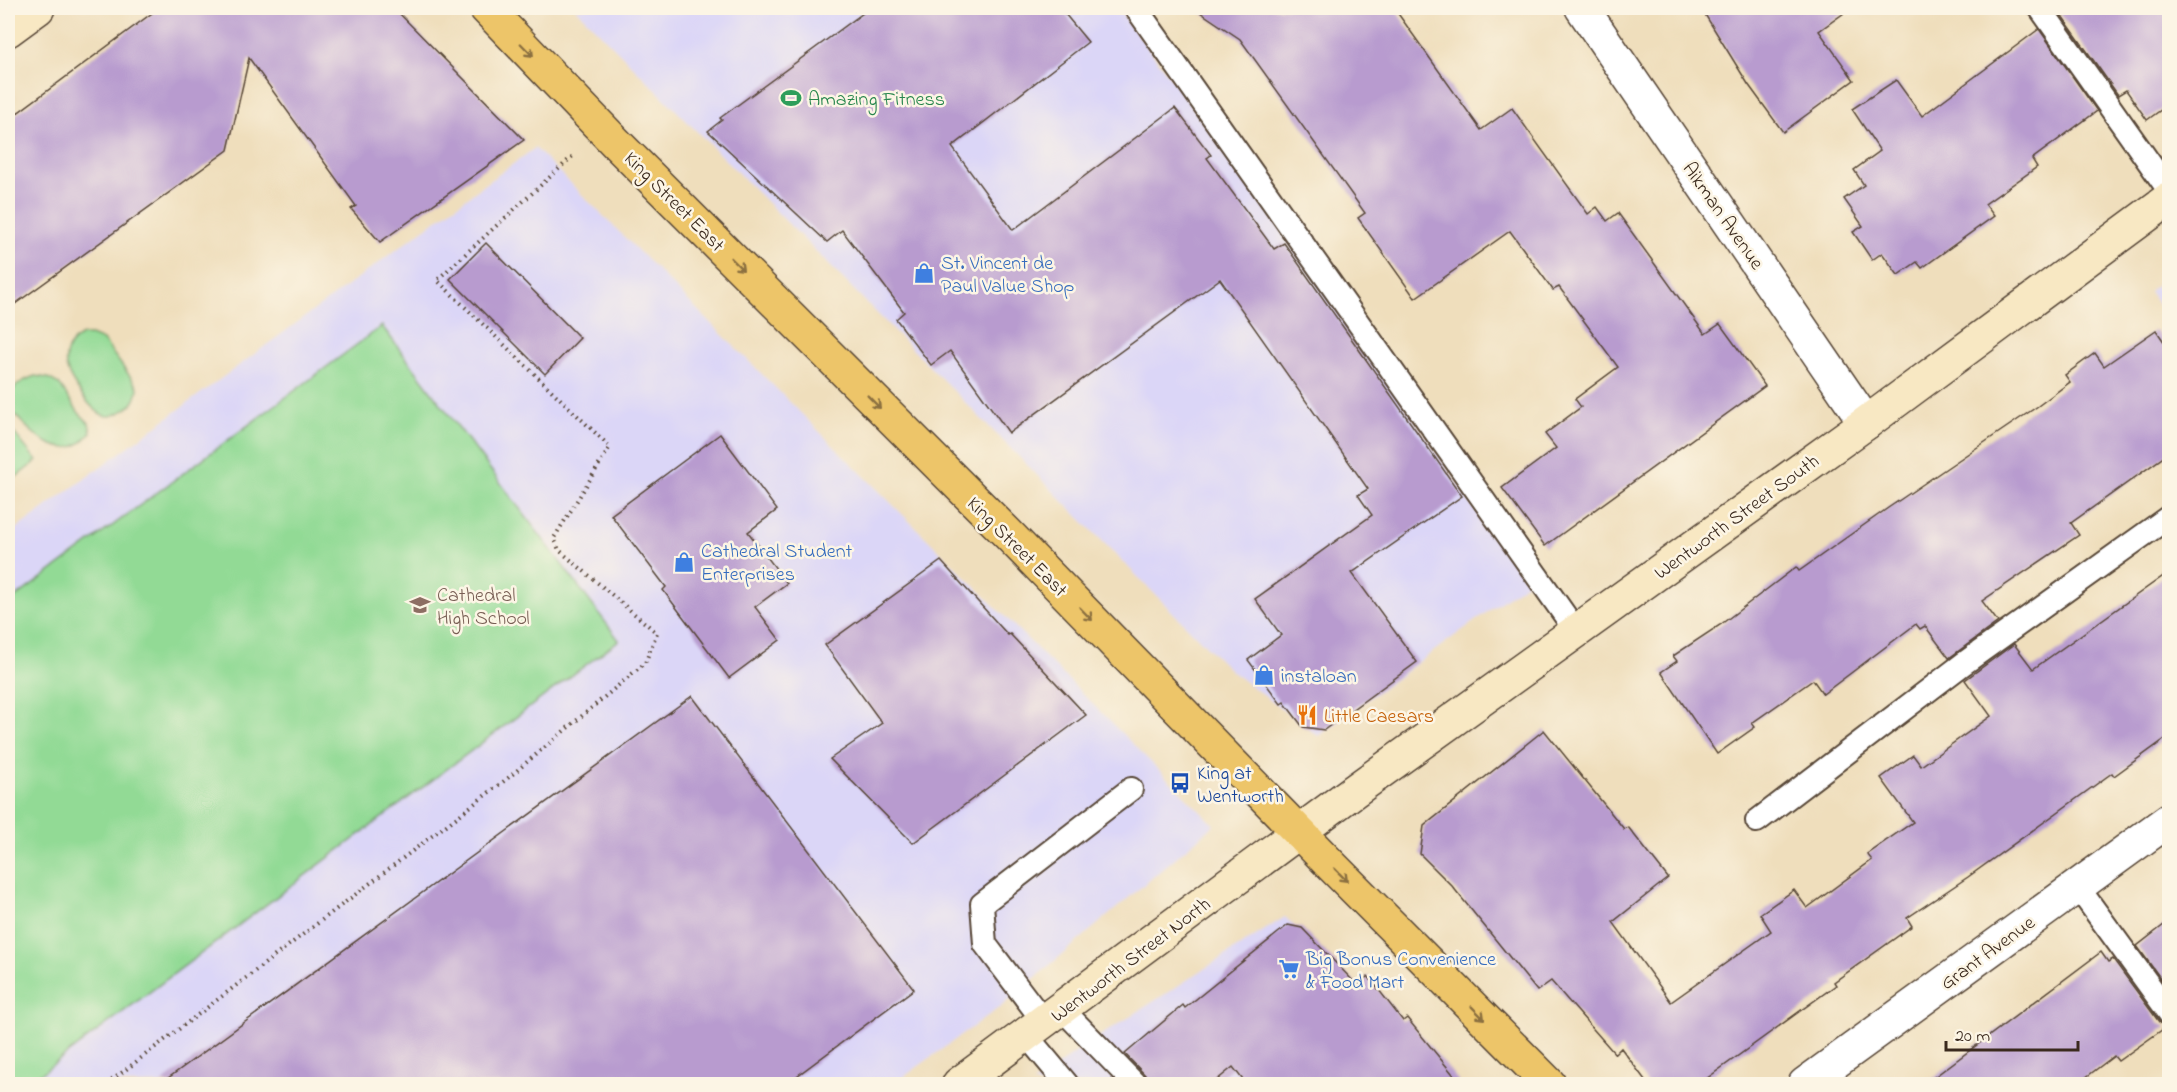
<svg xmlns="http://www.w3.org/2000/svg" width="2177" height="1092" viewBox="0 0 2177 1092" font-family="'Indie Flower',sans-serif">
  <rect width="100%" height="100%" fill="#fcf5e5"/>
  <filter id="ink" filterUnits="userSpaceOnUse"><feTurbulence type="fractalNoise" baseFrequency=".0167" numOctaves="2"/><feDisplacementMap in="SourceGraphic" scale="12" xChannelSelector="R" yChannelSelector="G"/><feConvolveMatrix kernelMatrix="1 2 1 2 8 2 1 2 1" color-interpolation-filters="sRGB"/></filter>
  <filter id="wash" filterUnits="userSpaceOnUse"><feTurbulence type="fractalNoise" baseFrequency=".008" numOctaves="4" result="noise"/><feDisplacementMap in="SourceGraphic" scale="24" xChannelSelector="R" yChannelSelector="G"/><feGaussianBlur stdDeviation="1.35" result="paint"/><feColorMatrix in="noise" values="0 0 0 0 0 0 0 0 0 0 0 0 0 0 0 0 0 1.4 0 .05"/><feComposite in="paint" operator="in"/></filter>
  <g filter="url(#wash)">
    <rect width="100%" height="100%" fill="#efdebc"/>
    <g fill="#dbd6f7">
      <polygon points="575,8 1118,8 1286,232 1467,498 1528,582 1318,736 1231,671"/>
      <polygon points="535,148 1214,825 1003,1005 894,1084 8,1084 8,535"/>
      <polygon points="2169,276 2169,319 2149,291"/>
      <polygon points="1285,917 1454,1084 1033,1084 1083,1047"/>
    </g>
    <g fill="#92da95" stroke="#66825a" stroke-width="1.5">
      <polygon points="382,326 619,640 27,1084 8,1084 8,603"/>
      <path d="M82,335H91L103,340L138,387C137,399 134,404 124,410C119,413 113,417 107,416C93,415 69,379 66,366C65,363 66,355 67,352C69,344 75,339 82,335Z"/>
      <path d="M35,376L48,378L59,384L79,413L89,423L91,432C64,470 27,430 8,406C7,388 21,381 35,376Z"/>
      <polygon points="8,431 15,434 37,461 8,483"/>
    </g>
    <g id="blocks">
      <g fill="#b89bcf">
        <polygon points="159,8 394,8 524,140 380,242 351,209 356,206 249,58 228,150 8,309 8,120"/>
        <polygon points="870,8 1060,8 1088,42 952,147 1013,230 1175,108 1211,155 1207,158 1274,249 1284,243 1462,496 1352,573 1417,662 1324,730 1303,727 1284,702 1281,704 1248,660 1281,635 1255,599 1372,515 1358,495 1368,489 1220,279 1009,433 950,351 931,365 896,319 904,312 842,230 827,242 708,131 722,120 720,118"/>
        <polygon points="1194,8 1394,8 1481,130 1512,108 1588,214 1597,207 1607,221 1618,213 1705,334 1720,324 1765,386 1545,546 1502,488 1556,448 1545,434 1581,407 1575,399 1618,367 1559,287 1553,290 1510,231 1415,298 1358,218 1365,213 1240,39"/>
        <polygon points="1701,8 1851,8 1819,31 1854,80 1783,132 1748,84"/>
        <polygon points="2068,8 2169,8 2169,104 2147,120 2126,90 2118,95 2060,13"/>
        <polygon points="2039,29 2097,111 2032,159 2037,167 1985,204 1994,216 1922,268 1917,262 1898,275 1882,253 1872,260 1853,232 1863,226 1844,199 1864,185 1854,170 1880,151 1852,109 1896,80 1922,116"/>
        <polygon points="486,243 580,338 545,374 450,279"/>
        <polygon points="2156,330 2169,349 2169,453 2071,523 2079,535 1982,601 1998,622 1949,658 1925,626 1920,629 1916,624 1823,694 1813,680 1752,723 1755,727 1717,754 1661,672 1677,661 1673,656 1720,625 1796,567 1799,571 1888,508 2038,406 2070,382 2065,375 2095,353 2104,366"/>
        <polygon points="720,434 777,510 748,532 787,583 755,607 780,640 729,678 663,590 666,587 611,515"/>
        <polygon points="941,561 1008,635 1010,634 1086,715 913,843 830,759 882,723 825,645"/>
        <polygon points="2169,572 2169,736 2114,776 2112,773 1968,877 1907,918 1912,926 1834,982 1836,985 1699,1084 1648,1084 1621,1048 1615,1054 1551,981 1537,991 1452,886 1420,854 1424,826 1544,730 1624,829 1628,827 1668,878 1613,922 1671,1002 1771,931 1760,914 1794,890 1807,908 1872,860 1867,854 1913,822 1881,778 1913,755 1921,766 1991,716 1965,680 2014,644 2033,669"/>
        <polygon points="692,696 914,989 786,1084 160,1084"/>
        <polygon points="2169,921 2169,990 2137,946"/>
        <polygon points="1288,925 1302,928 1357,985 1368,976 1403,1021 1407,1018 1461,1084 1246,1084 1233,1067 1212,1084 1148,1084 1145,1075 1125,1054 1183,1005 1185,1008"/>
        <polygon points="2101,952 2108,962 2113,959 2159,1022 2166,1027 2118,1061 2114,1056 2077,1084 1925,1084"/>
      </g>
    </g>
  </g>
  <g filter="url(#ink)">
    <use href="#blocks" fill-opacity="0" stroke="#564536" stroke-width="1.5"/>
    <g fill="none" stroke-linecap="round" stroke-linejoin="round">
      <g stroke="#564536" stroke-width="26">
        <g id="lane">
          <polyline points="1136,8 1576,631"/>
          <polyline points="2040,8 2170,192"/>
          <polyline points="1757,821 1963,664 2170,516"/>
          <polyline points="2077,886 2170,1014"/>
          <polyline points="1062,1009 1135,1084"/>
          <polyline points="1044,1022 985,944 982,904 1131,789"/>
          <polyline points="1026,1035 1067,1084"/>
        </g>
      </g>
      <g stroke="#564536" stroke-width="36">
        <g id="street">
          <polyline points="1582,8 1866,423"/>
          <polyline points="1805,1084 2170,819"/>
        </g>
      </g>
      <g stroke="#564536" stroke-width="36">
        <g id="secondary">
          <polyline points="8,30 38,8"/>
          <polyline points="959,1084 1354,791 1866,423 2170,198"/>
        </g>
      </g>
      <g stroke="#564536" stroke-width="36">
        <polyline id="primary" points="486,8 617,144 1007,533 1334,868 1549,1084"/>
      </g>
      <polyline stroke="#564536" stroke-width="4" stroke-dasharray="1.5 4.5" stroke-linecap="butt" points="107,1084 508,778 645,663 657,633 559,550 554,538 610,447 437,280 574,155"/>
      <use href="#lane" stroke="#fff" stroke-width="22"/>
      <use href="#street" stroke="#fff" stroke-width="33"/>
      <use href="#secondary" stroke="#f8e8c3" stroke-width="33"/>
      <use href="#primary" stroke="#edc569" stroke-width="33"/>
    </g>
    <defs><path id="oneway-shaft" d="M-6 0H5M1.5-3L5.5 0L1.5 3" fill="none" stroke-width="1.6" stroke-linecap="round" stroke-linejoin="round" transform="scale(1.5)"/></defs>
    <g stroke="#8b7040">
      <use href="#oneway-shaft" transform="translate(527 50) rotate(46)"/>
      <use href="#oneway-shaft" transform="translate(737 264) rotate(45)"/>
      <use href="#oneway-shaft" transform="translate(874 402) rotate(45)"/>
      <use href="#oneway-shaft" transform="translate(1086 614) rotate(46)"/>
      <use href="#oneway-shaft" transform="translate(1341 875) rotate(45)"/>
      <use href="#oneway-shaft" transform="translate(1478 1013) rotate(45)"/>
    </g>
  </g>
  <defs>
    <g id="stadium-bare" transform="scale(1.62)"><path d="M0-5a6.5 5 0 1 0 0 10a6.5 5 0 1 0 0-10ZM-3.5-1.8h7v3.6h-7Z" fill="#2e9e5b" stroke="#fcf5e5" stroke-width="2.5" paint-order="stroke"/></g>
    <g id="shop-bare" transform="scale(1.62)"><path d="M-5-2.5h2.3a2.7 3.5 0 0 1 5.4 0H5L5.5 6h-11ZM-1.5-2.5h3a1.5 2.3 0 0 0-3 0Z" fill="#3f7fe0" stroke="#fcf5e5" stroke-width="2.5" paint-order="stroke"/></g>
    <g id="school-bare" transform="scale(1.62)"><path d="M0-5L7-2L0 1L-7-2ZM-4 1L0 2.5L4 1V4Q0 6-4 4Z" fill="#8d6e63" stroke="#fcf5e5" stroke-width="2.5" paint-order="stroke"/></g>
    <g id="restaurant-bare" transform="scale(1.62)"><path d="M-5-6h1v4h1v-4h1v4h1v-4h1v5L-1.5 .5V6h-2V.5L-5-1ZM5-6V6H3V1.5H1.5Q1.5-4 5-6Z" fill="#e8710a" stroke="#fcf5e5" stroke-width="2.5" paint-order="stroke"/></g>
    <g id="bus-bare" transform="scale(1.62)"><path d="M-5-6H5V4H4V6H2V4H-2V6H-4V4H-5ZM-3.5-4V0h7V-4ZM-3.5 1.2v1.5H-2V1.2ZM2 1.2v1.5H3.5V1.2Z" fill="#1a4fb4" stroke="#fcf5e5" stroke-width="2.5" paint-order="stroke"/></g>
    <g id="supermarket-bare" transform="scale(1.62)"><path d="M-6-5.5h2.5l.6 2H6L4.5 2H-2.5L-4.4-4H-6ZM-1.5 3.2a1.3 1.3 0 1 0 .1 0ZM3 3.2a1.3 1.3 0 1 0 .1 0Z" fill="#3f7fe0" stroke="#fcf5e5" stroke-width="2.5" paint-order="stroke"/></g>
  </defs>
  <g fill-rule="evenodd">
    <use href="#stadium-bare" x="791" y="98"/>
    <use href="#shop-bare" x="924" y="273"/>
    <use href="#shop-bare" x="684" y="562"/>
    <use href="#school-bare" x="420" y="605"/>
    <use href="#shop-bare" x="1264" y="675"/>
    <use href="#restaurant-bare" x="1307" y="715"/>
    <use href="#bus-bare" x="1180" y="783"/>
    <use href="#supermarket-bare" x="1289" y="969"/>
  </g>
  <g text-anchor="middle" stroke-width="5" stroke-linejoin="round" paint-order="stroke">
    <g font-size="20" fill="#27864d" stroke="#fcf5e5" text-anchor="start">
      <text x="808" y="105">Amazing Fitness</text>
    </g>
    <g font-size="20" fill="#3b2a1e" stroke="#fcf5e5">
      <text transform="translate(675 201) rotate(45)" y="7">King Street East</text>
      <text transform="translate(1724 215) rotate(55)" y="7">Aikman Avenue</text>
      <text transform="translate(1736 516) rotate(-36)" y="7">Wentworth Street South</text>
      <text transform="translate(1018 546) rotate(45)" y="7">King Street East</text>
      <text transform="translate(1987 952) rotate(-36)" y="7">Grant Avenue</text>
      <text transform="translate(1130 959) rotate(-37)" y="7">Wentworth Street North</text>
    </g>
    <g font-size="20" fill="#366cbe" stroke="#fcf5e5" text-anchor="start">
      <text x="941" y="269">St. Vincent de<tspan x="941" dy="23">Paul Value Shop</tspan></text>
      <text x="701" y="557">Cathedral Student<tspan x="701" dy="23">Enterprises</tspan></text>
      <text x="1281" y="682">instaloan</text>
      <text x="1306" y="965">Big Bonus Convenience<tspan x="1306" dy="23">&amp; Food Mart</tspan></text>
    </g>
    <g font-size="20" fill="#785e54" stroke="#fcf5e5" text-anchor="start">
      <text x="437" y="601">Cathedral<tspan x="437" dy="23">High School</tspan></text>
    </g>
    <g font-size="20" fill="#c56008" stroke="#fcf5e5" text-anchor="start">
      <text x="1324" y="722">Little Caesars</text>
    </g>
    <g font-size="20" fill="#164399" stroke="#fcf5e5" text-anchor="start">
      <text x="1197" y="779">King at<tspan x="1197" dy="23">Wentworth</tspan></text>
    </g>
  </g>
  <rect width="2177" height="1092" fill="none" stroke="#fcf5e5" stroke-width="30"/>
  <path d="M1946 1041v9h132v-9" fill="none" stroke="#3b2a1e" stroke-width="3"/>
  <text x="1955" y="1041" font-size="18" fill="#3b2a1e" stroke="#fcf5e5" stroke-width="4.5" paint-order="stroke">20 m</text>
</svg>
